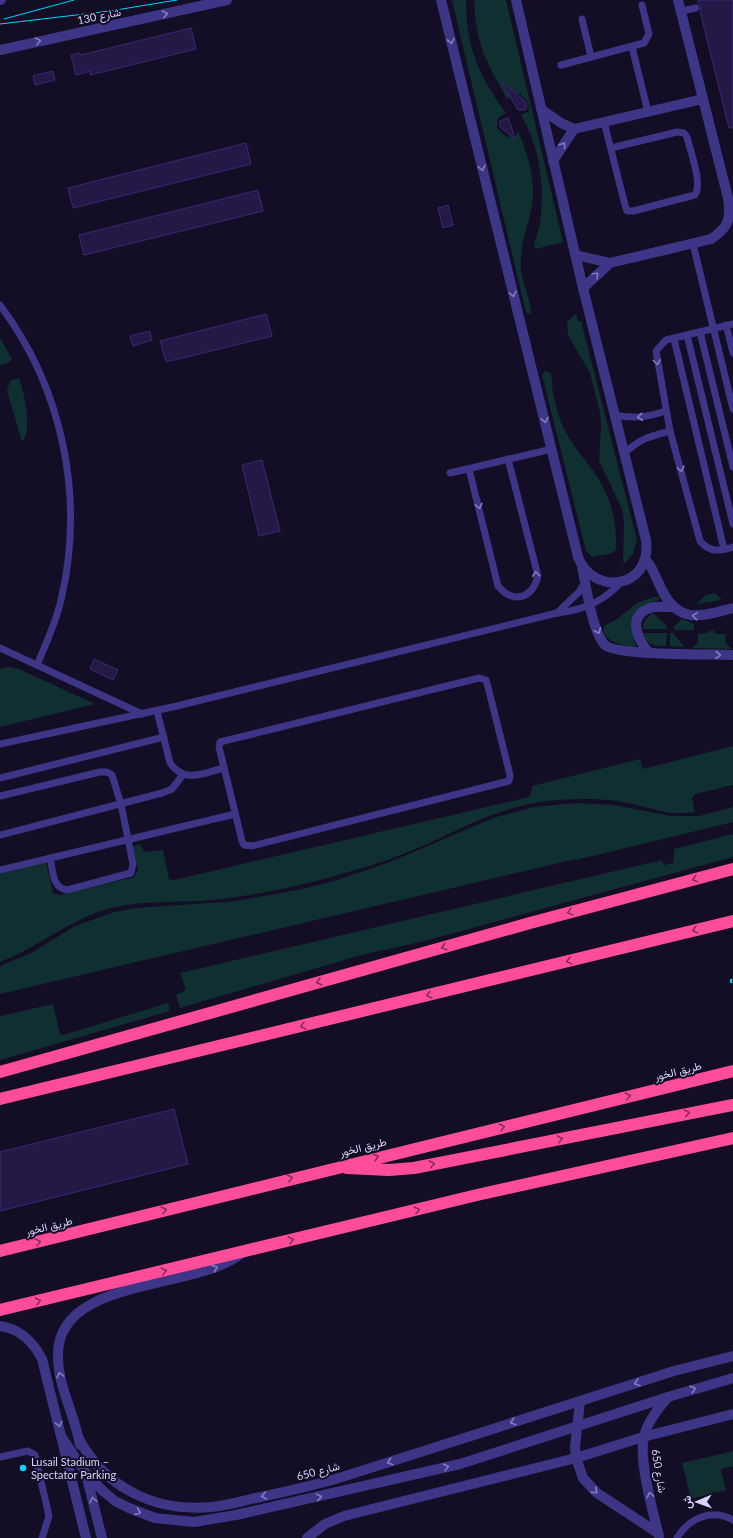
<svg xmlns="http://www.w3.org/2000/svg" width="733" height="1538" viewBox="0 0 733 1538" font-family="Lato,Vazirmatn,sans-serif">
  <rect width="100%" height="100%" fill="#130d25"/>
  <g fill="#102f30">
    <path d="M452,0H466C466,47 479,76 506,113L498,118L497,128L504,135L511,138L516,135L518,131C528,154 536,181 532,206C528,227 519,248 521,270C522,280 533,308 531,314L526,313Z"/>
    <path d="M474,0H506L563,242L536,249L534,246C535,238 539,231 540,223C545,186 540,147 521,115L529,111L528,102L520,94H514L507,99C486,61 476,45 474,0Z"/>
    <polygon points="576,314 578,321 581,321 637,540 633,554 625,563 623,561 624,522 622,509 599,461 601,425 600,412 590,373 568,335 567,322"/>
    <polygon points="0,338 12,359 8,363 0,365"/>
    <path d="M545,371L550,373C553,379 552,387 553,394C556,406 559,418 564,429C572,445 584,458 594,472C611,497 617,520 616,550L610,554L592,557L586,551L542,375Z"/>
    <path d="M19,378C24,391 33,432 22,442L7,391L10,381Z"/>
    <polygon points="715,593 722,600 696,604 706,595"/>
    <path d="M654,597H659V600C630,607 629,621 636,646C625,647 600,641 604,626L616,620L637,603Z"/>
    <polygon points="653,613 667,626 667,629 642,629 645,620"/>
    <polygon points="682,619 694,624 694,630 675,630 673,627"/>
    <polygon points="712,630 717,634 725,634 726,643 731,649 692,648 698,642 698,634 706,633"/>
    <path d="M642,633H667L666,646C653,646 648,645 642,633Z"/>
    <polygon points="670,633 673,633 685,647 670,646"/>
    <polygon points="10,667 19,669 95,704 0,727 0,669"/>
    <path d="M733,746V785L695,794L692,798L695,812C686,813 675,814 666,812C649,809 633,803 616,801C594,798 569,799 547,801C506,806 471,823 434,841C406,854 375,865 345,873C302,886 258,895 213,900C179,903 143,900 111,908C70,919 39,947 0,962V874L46,862L53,893L60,895L134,877L138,870L133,847L140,844L144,852L163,850L169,879L174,880L529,797L531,794L532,786L640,759L643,769Z"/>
    <polygon points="576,803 615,805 671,816 699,816 733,807 733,822 576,860 576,859 0,994 0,966 33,952 75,926 114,912 135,908 236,901 302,889 334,881 390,862 496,817 535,807"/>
    <polygon points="733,834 733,857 425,941 365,954 180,1008 176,995 186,990 180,973 662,860 664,865 673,863 674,849"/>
    <polygon points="168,1003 170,1011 0,1060 0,1016 53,1004 60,1034 63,1035"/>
    <polygon points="733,1451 733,1466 721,1469 726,1490 691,1499 682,1463"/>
  </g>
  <g fill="#241847" stroke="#3c2975">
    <polygon points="697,0 733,0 733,128 729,128 700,11 701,7"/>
    <polygon points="191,28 196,49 90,75 90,71 76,75 71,55 80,53 81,55"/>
    <polygon points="53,71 55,80 35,85 33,76"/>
    <polygon points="502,83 504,83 526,102 527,106 525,110 518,110"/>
    <polygon points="508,118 511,125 515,140 500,127 500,121"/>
    <polygon points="246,143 251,164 73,208 68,188"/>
    <polygon points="258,190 263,211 84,255 79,235"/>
    <polygon points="448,205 453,225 443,228 438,208"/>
    <polygon points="266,314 272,336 166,362 160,341"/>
    <polygon points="150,331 152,340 133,346 130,336"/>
    <polygon points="262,460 280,531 259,536 242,465"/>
    <polygon points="94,659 118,670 113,680 90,669"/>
    <polygon points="174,1109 188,1164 0,1211 0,1152"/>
  </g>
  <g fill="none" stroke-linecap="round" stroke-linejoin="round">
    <g stroke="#3d3687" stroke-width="7">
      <polyline points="681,11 696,8"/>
      <polyline points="582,19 591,57"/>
      <polyline points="632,47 648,112"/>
      <polyline points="561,65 644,43 649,34 642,5"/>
      <path d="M604,122L625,205L627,211H633L695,195C703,183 690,151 687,137L684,133L677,132L611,148"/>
      <polyline points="693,244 733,409"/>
      <path d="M0,305C63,389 85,498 61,600C56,622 46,644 37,665"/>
      <path d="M733,324L666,340L656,351L670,431L700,541C710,553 719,551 733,547"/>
      <polyline points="726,325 733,353"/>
      <polyline points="700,332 733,467"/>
      <polyline points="687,335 733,524"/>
      <polyline points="674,339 724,549"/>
      <path d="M614,415C633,419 647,417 666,411"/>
      <path d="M624,454C640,438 649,437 670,431"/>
      <path d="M469,469L498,586C513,604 532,599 538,576L508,459"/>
      <polyline points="450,473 552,449"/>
      <polyline points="557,613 579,592 585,582"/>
      <polyline points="0,648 142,714"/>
      <polygon points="479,678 486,680 487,683 510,775 509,781 252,846 244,845 242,841 219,747 220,742"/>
      <path d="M157,711L170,763C185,784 203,773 224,768"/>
      <path d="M0,744L177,706L557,613C584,610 605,601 622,581"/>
      <polyline points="0,778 164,737"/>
      <path d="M0,796L100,772H107L112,775L121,804L133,864L131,873L67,890C52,888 53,870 50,858"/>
      <polyline points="0,835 162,793 172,789 182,776"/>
      <polyline points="0,870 235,814"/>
      <polyline points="0,1457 28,1451 35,1455 49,1516 42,1538"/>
      <path d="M677,1538C689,1518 712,1508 733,1520"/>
    </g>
    <g stroke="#3d3687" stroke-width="10">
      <polyline points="0,0 1,0"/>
      <polyline points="0,50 227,0"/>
      <polyline points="541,109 561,123 574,129 703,99"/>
      <polyline points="553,161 574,129"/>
      <path d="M575,255L610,263L711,239C729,227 731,219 728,198L678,0"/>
      <polyline points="583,288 610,263"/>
      <path d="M646,560C654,569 656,579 662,590C679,625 702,616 733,608"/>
      <path d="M582,566C586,585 592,632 605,645C616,656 712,654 733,655"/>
      <path d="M649,653C638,640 626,616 650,608C657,606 665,607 672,607"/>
      <path d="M0,1326C21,1329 33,1342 42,1359L86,1538"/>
      <polyline points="580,1401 575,1447 576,1458 583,1478 597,1493 658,1533"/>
      <polyline points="63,1439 85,1472 104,1492 115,1501 129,1508 155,1518 194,1522 236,1515 460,1464 668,1397 733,1378"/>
      <path d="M79,1439C106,1489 156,1512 211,1507C226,1506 242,1501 256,1498C284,1492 312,1486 339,1478L674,1371L733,1356"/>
      <path d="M80,1445C75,1415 58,1387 58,1357C55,1276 197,1291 242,1253"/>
      <polyline points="86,1474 102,1538"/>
      <path d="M659,1536C653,1513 638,1458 644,1436C648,1421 658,1409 668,1397"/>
      <polyline points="307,1538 325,1524 344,1516 576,1458 643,1437 733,1414"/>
    </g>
    <path stroke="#3d3687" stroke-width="10" d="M441,0L578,557C592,595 652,591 646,540L583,288L516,0"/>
    <g stroke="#ff4d99" stroke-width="12">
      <polyline points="0,1072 530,923 733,869"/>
      <polyline points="0,1099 733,921"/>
      <polyline points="347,1168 389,1170 414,1168 733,1105"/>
      <polyline points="0,1251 733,1071"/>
      <polyline points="0,1310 477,1195 733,1138"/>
    </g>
    <g stroke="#00d6fd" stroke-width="1">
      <polyline points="4,19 74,0"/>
      <polyline points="0,24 110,11 177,0"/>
    </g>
    <g stroke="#00d6fd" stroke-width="4.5">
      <polyline id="rail" points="732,981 733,981"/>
    </g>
    <use href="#rail" stroke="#130d25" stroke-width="3" stroke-dasharray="9" stroke-linecap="butt"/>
  </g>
  <defs><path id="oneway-chevron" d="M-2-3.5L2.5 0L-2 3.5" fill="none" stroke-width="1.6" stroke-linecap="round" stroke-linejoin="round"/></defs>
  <g stroke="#837cbd">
    <use href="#oneway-chevron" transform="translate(165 14) rotate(-12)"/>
    <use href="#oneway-chevron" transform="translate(38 41) rotate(-12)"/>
    <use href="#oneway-chevron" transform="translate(451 41) rotate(76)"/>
    <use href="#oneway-chevron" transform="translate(563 145) rotate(-56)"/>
    <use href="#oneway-chevron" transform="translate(482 168) rotate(76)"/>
    <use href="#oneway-chevron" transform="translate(596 275) rotate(-43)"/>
    <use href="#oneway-chevron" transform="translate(513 294) rotate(76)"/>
    <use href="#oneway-chevron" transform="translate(657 362) rotate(83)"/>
    <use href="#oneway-chevron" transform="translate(640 417) rotate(174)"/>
    <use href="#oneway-chevron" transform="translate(545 420) rotate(76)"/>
    <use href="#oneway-chevron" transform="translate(681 469) rotate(75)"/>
    <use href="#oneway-chevron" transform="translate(479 506) rotate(76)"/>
    <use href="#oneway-chevron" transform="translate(536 574) rotate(-95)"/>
    <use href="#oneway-chevron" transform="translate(695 616) rotate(-175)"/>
    <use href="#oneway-chevron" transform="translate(598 631) rotate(67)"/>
    <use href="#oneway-chevron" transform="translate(718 655) rotate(2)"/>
    <use href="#oneway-chevron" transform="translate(215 1268) rotate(-19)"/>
    <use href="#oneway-chevron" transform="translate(60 1375) rotate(-102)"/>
    <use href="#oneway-chevron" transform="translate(637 1383) rotate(163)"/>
    <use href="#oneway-chevron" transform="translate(693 1389) rotate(-16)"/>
    <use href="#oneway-chevron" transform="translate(513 1422) rotate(162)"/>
    <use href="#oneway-chevron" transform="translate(59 1424) rotate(76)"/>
    <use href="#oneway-chevron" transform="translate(390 1462) rotate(162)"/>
    <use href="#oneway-chevron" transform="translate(446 1467) rotate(-14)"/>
    <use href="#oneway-chevron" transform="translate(595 1491) rotate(40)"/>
    <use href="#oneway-chevron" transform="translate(650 1495) rotate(-104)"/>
    <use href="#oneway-chevron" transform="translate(264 1496) rotate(168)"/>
    <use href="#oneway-chevron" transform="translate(319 1497) rotate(-13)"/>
    <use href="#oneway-chevron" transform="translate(93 1500) rotate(-104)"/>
    <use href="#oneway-chevron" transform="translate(138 1512) rotate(21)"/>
  </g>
  <g stroke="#892d5f">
    <use href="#oneway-chevron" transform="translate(695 879) rotate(165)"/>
    <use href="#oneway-chevron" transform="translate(570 912) rotate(165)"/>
    <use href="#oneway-chevron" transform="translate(695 930) rotate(166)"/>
    <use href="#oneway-chevron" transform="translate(444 947) rotate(164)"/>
    <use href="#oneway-chevron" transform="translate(569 961) rotate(166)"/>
    <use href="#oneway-chevron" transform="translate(319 982) rotate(164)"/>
    <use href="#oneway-chevron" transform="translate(429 995) rotate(166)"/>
    <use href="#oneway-chevron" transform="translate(303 1026) rotate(166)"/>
    <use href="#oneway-chevron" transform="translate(628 1096) rotate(-14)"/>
    <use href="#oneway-chevron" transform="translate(687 1113) rotate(-11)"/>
    <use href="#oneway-chevron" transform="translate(502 1127) rotate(-14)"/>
    <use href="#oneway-chevron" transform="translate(560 1139) rotate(-11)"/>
    <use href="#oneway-chevron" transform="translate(376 1157) rotate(-14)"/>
    <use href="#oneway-chevron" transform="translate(432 1164) rotate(-11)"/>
    <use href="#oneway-chevron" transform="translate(290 1178) rotate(-14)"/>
    <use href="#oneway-chevron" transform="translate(164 1210) rotate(-14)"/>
    <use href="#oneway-chevron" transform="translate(417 1210) rotate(-14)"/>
    <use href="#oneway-chevron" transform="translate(291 1240) rotate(-14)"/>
    <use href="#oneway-chevron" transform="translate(38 1242) rotate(-14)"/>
    <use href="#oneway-chevron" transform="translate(164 1271) rotate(-14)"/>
    <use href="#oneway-chevron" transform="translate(38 1301) rotate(-14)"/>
  </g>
  <circle fill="#00d6fd" stroke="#130d25" stroke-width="1.5" cx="23" cy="1468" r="4"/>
  <g text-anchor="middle" stroke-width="4" stroke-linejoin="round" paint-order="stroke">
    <g font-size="11" fill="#d9d2ff" stroke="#130d25">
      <text transform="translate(99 16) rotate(-12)" y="4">شارع 130</text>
      <text transform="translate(678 1071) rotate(-14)" y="4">طريق الخور</text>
      <text transform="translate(363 1147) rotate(-14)" y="4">طريق الخور</text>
      <text transform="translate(49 1226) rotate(-14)" y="4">طريق الخور</text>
      <text transform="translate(318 1471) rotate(-15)" y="4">شارع 650</text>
      <text transform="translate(659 1471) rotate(81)" y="4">شارع 650</text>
    </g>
    <g font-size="11" fill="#d9d2ff" stroke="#130d25" text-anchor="start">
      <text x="31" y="1466">Lusail Stadium –<tspan x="31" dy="13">Spectator Parking</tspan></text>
    </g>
  </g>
  <g transform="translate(697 1502) rotate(268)" stroke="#130d25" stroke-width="3" paint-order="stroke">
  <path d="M0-3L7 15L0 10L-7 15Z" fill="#d9d2ff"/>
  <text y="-6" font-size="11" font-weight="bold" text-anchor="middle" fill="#d9d2ff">ش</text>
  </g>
</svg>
